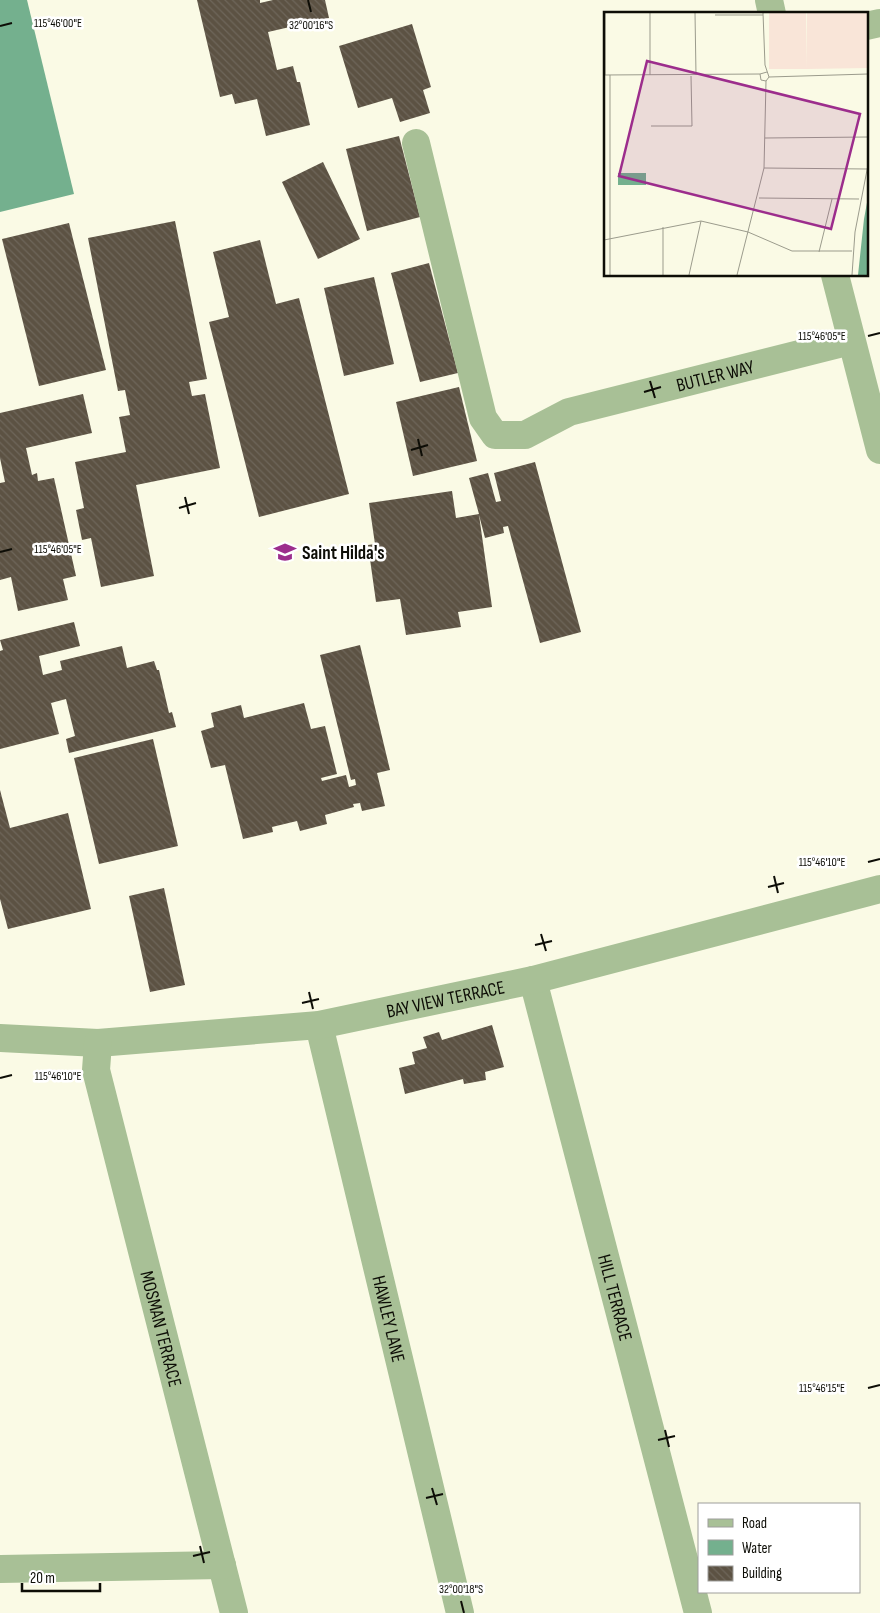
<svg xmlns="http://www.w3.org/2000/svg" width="880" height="1613" viewBox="0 0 880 1613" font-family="'Sofia Sans Condensed',sans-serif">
  <defs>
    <pattern id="building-back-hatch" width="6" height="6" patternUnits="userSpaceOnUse" patternTransform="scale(1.25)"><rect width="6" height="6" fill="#5c5243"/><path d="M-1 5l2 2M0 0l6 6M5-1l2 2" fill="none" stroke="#6e665a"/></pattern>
  </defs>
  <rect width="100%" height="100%" fill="#fafae5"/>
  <polygon fill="#74b08e" points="0,0 27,0 74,194 0,212"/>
  <g fill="url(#building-back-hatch)">
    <polygon points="197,0 260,0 260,3 273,0 325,0 329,18 268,32 277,70 293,66 297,82 300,82 310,125 266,136 257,99 235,104 232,94 220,97"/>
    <polygon points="412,24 431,87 423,90 430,113 400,122 392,98 358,108 339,46"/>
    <polygon points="399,136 420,217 367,231 346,149"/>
    <polygon points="323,162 360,239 318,259 282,182"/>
    <polygon points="175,221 207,379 189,382 192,396 205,394 220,468 136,485 154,576 101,587 91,538 82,540 76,510 84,508 75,462 126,452 119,417 130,415 125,390 118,391 88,238"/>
    <polygon points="69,223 106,370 39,386 2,239"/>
    <polygon points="260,240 276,304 299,298 349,494 259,517 209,322 229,317 213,252"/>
    <polygon points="429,263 458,373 420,382 391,273"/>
    <polygon points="374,277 394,364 344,376 324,288"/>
    <polygon points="459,387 477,461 413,476 396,402"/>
    <polygon points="83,394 92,433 26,448 32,475 37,473 38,481 54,478 76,576 63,579 68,600 18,611 11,577 0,580 0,483 5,482 0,458 0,413"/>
    <polygon points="535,462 581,632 540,643 508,526 503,527 504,533 485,538 479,515 492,607 458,612 461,627 406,635 400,599 376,602 368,545 375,544 369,503 452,491 456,518 479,514 469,478 488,473 496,502 501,501 494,473"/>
    <polygon points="74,622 80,646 39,656 43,675 62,670 60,661 122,646 127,668 154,661 157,670 159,670 169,713 172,712 176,727 69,753 66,739 75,736 66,699 51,703 59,734 0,749 0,651 3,650 0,640"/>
    <polygon points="360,645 390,770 377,773 385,806 362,811 360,803 353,804 354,807 325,815 327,824 300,831 297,821 272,827 273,832 243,839 225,765 211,768 201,731 214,727 211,713 241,705 244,718 304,703 311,729 325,726 337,774 321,778 322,781 346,775 349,787 356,785 355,779 351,780 320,655"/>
    <polygon points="153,739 178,846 99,864 74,758"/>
    <polygon points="0,790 10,828 68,813 91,909 8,929 0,899"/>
    <polygon points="164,888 185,985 150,992 129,896"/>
    <polygon points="492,1025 504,1067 485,1072 486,1080 464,1084 463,1079 405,1094 399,1068 415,1064 412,1052 427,1048 423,1037 439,1032 442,1040"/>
  </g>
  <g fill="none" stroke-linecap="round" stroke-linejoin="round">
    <g stroke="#a8c096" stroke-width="28">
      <polyline points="769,0 772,14"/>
      <polyline points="866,26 880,23"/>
      <path id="s1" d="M416,143L483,418L495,435H525L569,412L851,341"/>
      <polyline points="835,275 880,450"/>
      <path id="s2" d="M533,980L698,1613"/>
      <path id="s3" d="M319,1025L460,1613"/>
      <path id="s4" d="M0,1038L98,1043L319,1025L533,980L880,889"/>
      <path id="s5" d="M98,1043L96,1070L234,1613"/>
      <polyline points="0,1569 222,1565"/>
    </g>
  </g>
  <path fill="none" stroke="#0d0d06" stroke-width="2" d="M308,0L311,12M0,26L12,23M868,336L880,333M650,381L655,398M644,392L661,387M418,439L422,456M411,450L428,445M185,497L189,514M179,508L196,503M0,552L12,549M868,862L880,859M774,876L778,893M768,887L784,883M541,934L546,951M535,945L552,941M309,992L313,1009M302,1003L319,999M0,1078L12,1075M868,1388L880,1385M665,1430L669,1447M658,1440L675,1436M432,1488L437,1505M426,1498L443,1494M200,1546L204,1563M193,1556L210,1552M461,1601L464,1613"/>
  <defs>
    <g id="school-bare" transform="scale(1.725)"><path d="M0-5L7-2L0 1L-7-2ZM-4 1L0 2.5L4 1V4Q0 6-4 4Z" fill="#9c2d8c" stroke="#fff" stroke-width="2.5" paint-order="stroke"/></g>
  </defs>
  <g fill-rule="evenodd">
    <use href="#school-bare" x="285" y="552"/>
  </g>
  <g text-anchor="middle" stroke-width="5" stroke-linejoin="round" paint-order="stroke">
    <g font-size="19" fill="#0d0d06" stroke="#fff">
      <text dy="7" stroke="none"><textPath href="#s1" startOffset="534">BUTLER WAY</textPath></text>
      <text dy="7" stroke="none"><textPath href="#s4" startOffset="449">BAY VIEW TERRACE</textPath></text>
      <text dy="7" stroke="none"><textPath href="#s2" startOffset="328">HILL TERRACE</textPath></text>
      <text dy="7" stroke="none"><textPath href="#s3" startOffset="302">HAWLEY LANE</textPath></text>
      <text dy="7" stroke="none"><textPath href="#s5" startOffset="294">MOSMAN TERRACE</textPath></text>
    </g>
    <g font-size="19" font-weight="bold" fill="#0d0d06" stroke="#fff" text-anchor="start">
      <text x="302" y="559">Saint Hilda's</text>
    </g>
  </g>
  <g transform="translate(604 12)">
    <rect width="264" height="264" fill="#fafae5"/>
    <path d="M165,1H202L203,57H165Z" fill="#f9e5d8"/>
    <path d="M203,1H264V56L203,57Z" fill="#f9e5d8"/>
    <path d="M14,161H42V173H14ZM264,185V263H254L260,207Z" fill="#74b08e"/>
    <path fill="none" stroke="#9b9b8c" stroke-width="1" d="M91,1L92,63M159,1L161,53L165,65L162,69L157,68L156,62L163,60M111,3H159M0,63L156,62M1,63V1M6,63V263M46,63V1M165,65L264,62M47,114H88L87,64M161,126L264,125M160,156L263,157M155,186L255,187M59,215V263M0,228L97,209L144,220L188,239H248M215,240L228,187M85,263L97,209M133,263L160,156L162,69M248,263L251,220L264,153"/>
    <path fill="#9c2d8c" fill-opacity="0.15" stroke="#9c2d8c" stroke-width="2.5" d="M43,49L256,102L227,217L15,164Z"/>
    <rect width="264" height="264" fill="none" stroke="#0d0d06" stroke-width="2.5"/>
  </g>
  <g font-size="12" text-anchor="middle" fill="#0d0d06" stroke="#fff" stroke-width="5" stroke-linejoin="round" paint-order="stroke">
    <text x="58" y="27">115°46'00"E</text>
    <text x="311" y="29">32°00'16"S</text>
    <text x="822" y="340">115°46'05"E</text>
    <text x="58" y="553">115°46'05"E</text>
    <text x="822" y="866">115°46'10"E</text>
    <text x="58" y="1080">115°46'10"E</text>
    <text x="822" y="1392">115°46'15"E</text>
    <text x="461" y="1593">32°00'18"S</text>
  </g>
  <rect x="698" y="1503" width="162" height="90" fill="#ffffff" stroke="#9e9e9b"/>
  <rect x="708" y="1519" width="25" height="8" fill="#a8c096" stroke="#9e9e9b"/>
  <text x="742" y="1528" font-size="15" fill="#0d0d06">Road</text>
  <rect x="708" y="1540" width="25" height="15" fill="#74b08e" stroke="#9e9e9b"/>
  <text x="742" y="1553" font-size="15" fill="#0d0d06">Water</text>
  <rect x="708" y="1566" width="25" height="15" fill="url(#building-back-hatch)" stroke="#9e9e9b"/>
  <text x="742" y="1578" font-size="15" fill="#0d0d06">Building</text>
  <path d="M22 1583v8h78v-8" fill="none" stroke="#0d0d06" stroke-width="2.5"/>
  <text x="30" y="1583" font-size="15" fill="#0d0d06" stroke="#ffffff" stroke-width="4" paint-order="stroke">20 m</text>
</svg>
